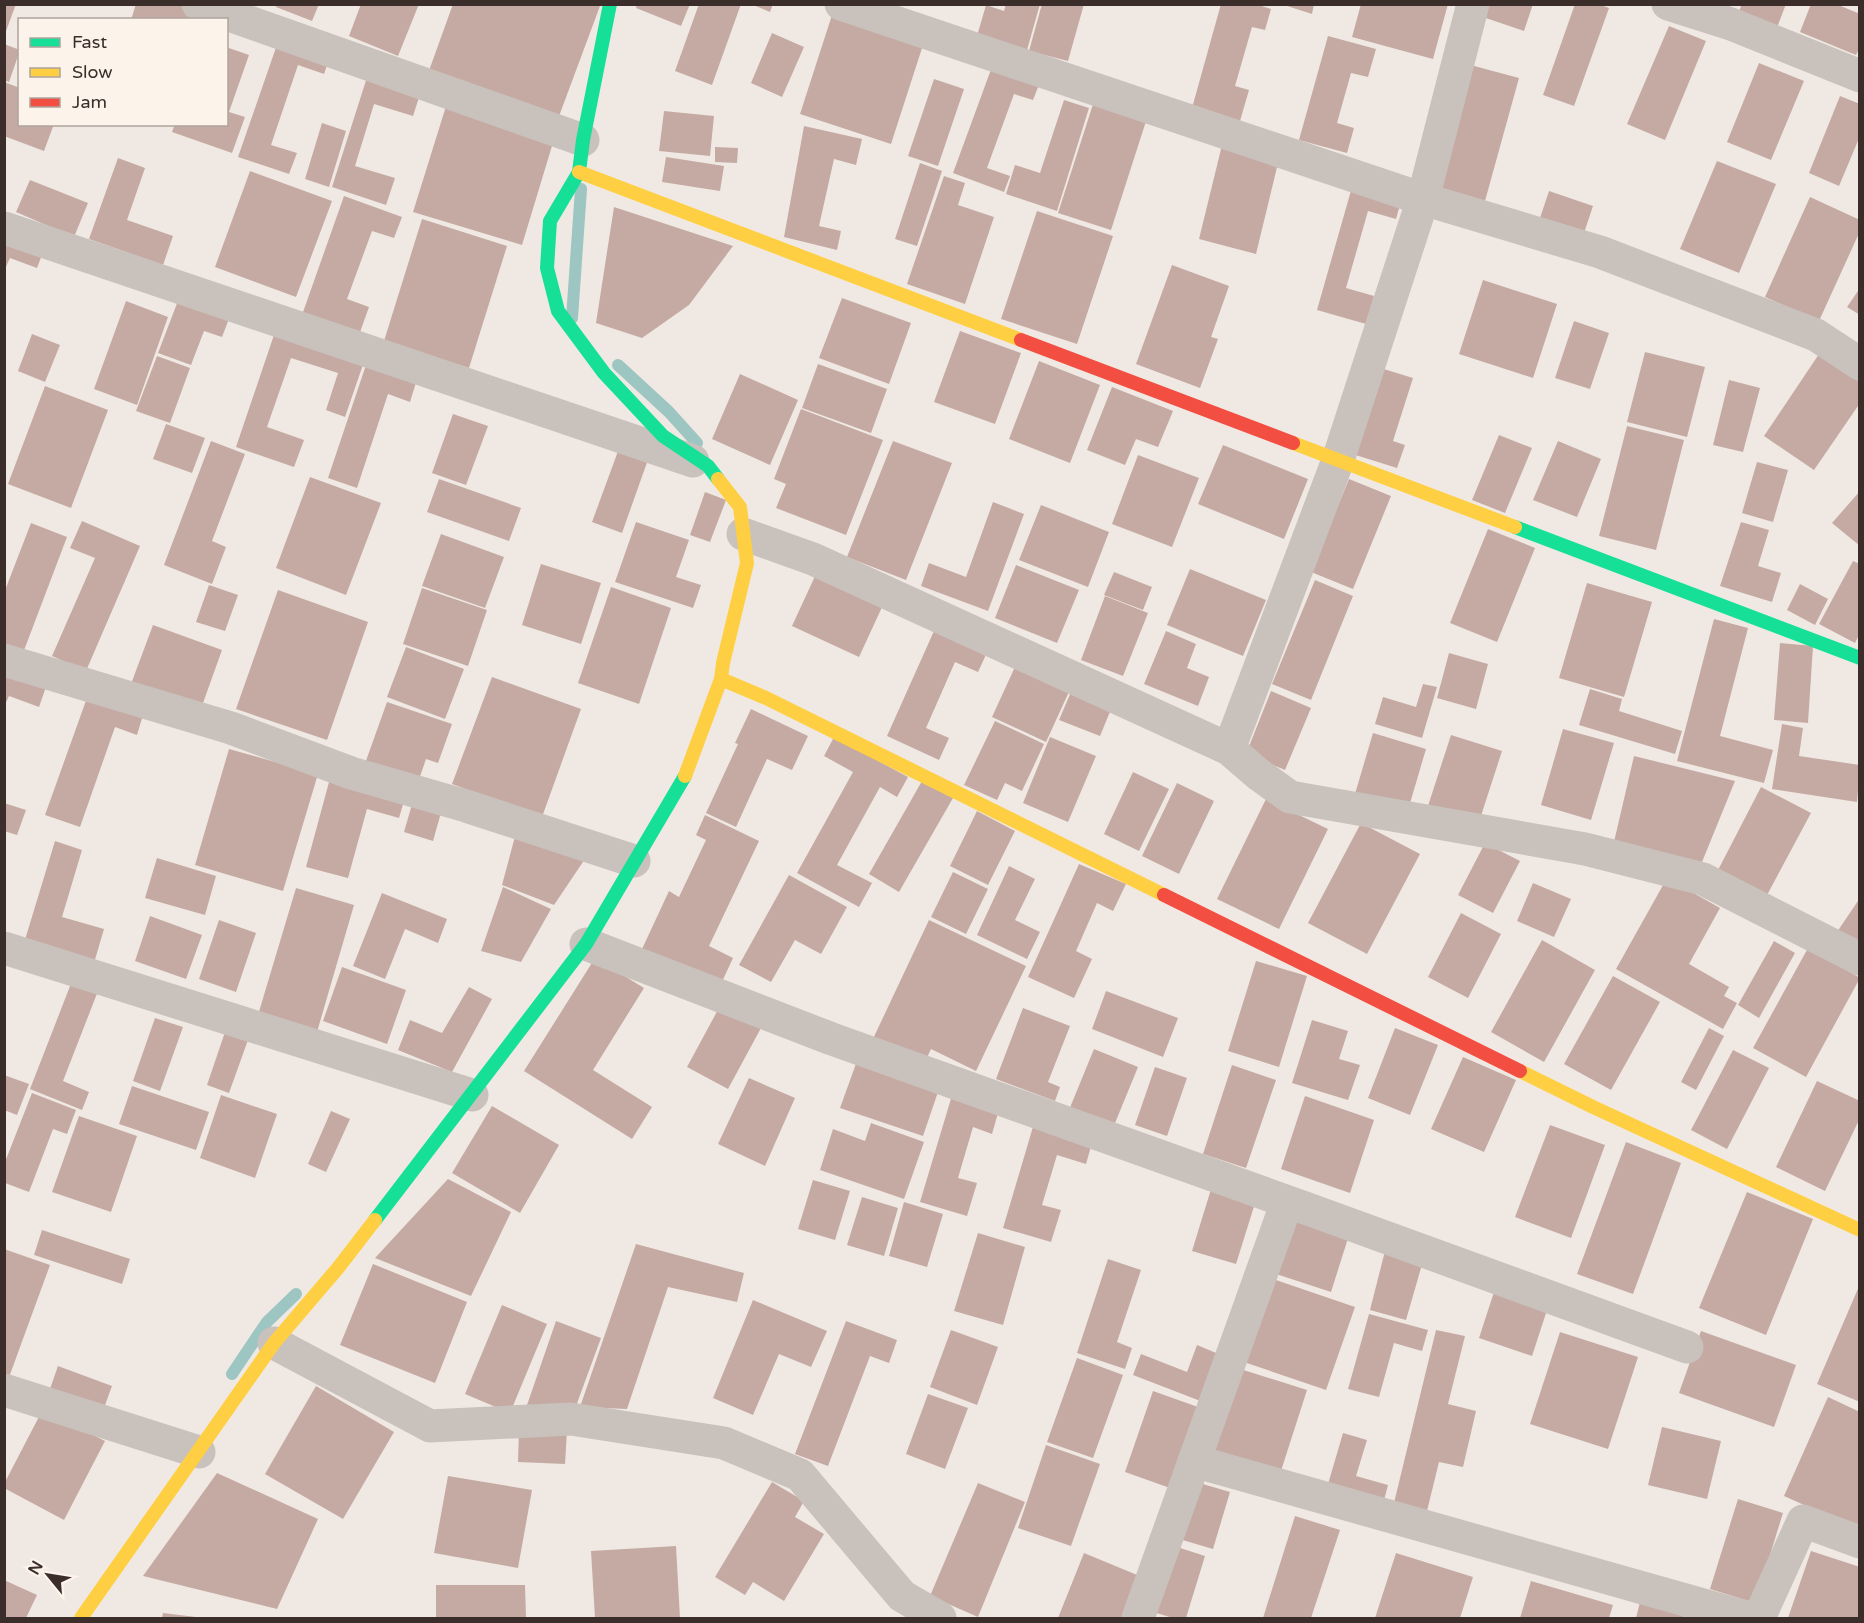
<svg xmlns="http://www.w3.org/2000/svg" width="1864" height="1623" viewBox="0 0 1864 1623" font-family="'Varela Round',sans-serif">
  <rect width="100%" height="100%" fill="#f0e9e3"/>
  <g fill="none" stroke-linecap="round" stroke-linejoin="round">
    <g stroke="#9dc5c1" stroke-width="12">
      <polyline points="572,318 581,189"/>
      <polyline points="618,365 669,412 697,443"/>
      <polyline points="232,1374 267,1322 296,1294"/>
    </g>
  </g>
  <g fill="#c5aaa3">
    <polygon points="4,4 16,4 5,34 4,34"/>
    <polygon points="136,4 191,4 209,20 131,20"/>
    <polygon points="277,4 319,4 312,21 276,7"/>
    <polygon points="361,4 419,4 398,56 349,36"/>
    <polygon points="453,4 595,4 600,6 555,127 426,79"/>
    <polygon points="637,4 690,4 681,26 636,8"/>
    <polygon points="699,4 741,4 712,85 675,71"/>
    <polygon points="751,4 773,4 770,12"/>
    <polygon points="1006,4 1040,4 1027,50 977,36 986,5 1004,11"/>
    <polygon points="1042,4 1084,4 1068,61 1029,51"/>
    <polygon points="1221,4 1255,4 1271,9 1265,30 1252,27 1235,86 1249,90 1240,121 1192,108"/>
    <polygon points="1281,4 1314,4 1312,14"/>
    <polygon points="1361,4 1448,4 1433,59 1352,37"/>
    <polygon points="1481,4 1533,4 1524,31 1477,15"/>
    <polygon points="1575,4 1598,4 1609,8 1574,106 1543,95"/>
    <polygon points="1742,4 1786,4 1775,33 1736,18"/>
    <polygon points="1811,4 1836,4 1860,14 1860,47 1856,55 1800,32"/>
    <polygon points="832,15 923,45 891,144 800,114"/>
    <polygon points="1669,26 1706,41 1665,140 1627,124"/>
    <polygon points="772,33 804,47 782,97 751,83"/>
    <polygon points="280,36 331,54 324,74 298,65 271,145 297,153 289,174 238,157"/>
    <polygon points="1328,36 1376,49 1368,77 1351,73 1337,123 1354,128 1347,153 1299,140"/>
    <polygon points="4,44 20,50 9,82 4,80"/>
    <polygon points="226,47 249,55 229,112 245,117 232,153 172,132 175,124 226,124"/>
    <polygon points="1463,63 1519,78 1485,201 1429,186"/>
    <polygon points="1759,63 1804,81 1771,160 1727,142"/>
    <polygon points="993,64 1040,82 1033,100 1014,94 987,168 1010,176 1004,192 953,173"/>
    <polygon points="369,71 422,88 413,116 374,104 355,166 395,178 386,205 332,187"/>
    <polygon points="934,79 964,89 938,166 908,156"/>
    <polygon points="4,82 20,88 20,124 54,124 44,151 4,136"/>
    <polygon points="1840,96 1860,104 1860,136 1839,186 1809,173"/>
    <polygon points="1095,98 1148,115 1111,230 1058,213"/>
    <polygon points="1064,100 1089,108 1057,211 1006,194 1015,165 1040,173"/>
    <polygon points="447,103 555,136 522,245 413,212"/>
    <polygon points="664,111 714,116 710,156 659,151"/>
    <polygon points="322,123 346,131 329,187 305,179"/>
    <polygon points="804,126 862,139 856,165 834,159 819,226 841,231 837,250 784,237"/>
    <polygon points="1222,145 1279,159 1256,254 1199,239"/>
    <polygon points="715,147 738,148 737,163 715,162"/>
    <polygon points="666,157 724,166 720,191 662,182"/>
    <polygon points="118,158 145,168 127,220 173,236 163,265 89,239"/>
    <polygon points="1717,161 1776,184 1739,273 1680,249"/>
    <polygon points="920,163 942,171 917,246 895,239"/>
    <polygon points="250,171 332,201 296,297 215,267"/>
    <polygon points="944,176 965,183 958,205 994,217 965,304 907,284"/>
    <polygon points="30,180 88,203 74,237 16,212"/>
    <polygon points="1354,180 1403,194 1396,219 1368,211 1346,288 1374,296 1366,324 1317,310"/>
    <polygon points="1549,191 1593,206 1584,233 1540,218"/>
    <polygon points="344,196 402,217 394,238 372,231 347,299 369,307 359,335 302,315"/>
    <polygon points="1810,197 1860,220 1860,231 1819,321 1765,297"/>
    <polygon points="614,207 733,246 689,305 642,338 596,323"/>
    <polygon points="1037,211 1113,236 1077,344 1001,319"/>
    <polygon points="422,219 507,246 469,368 384,341"/>
    <polygon points="4,232 45,247 37,268 10,258 4,271"/>
    <polygon points="1172,265 1229,286 1211,337 1218,339 1200,388 1136,364"/>
    <polygon points="1483,280 1557,304 1533,378 1459,354"/>
    <polygon points="1860,288 1860,315 1847,307"/>
    <polygon points="181,293 232,311 222,337 204,331 191,365 158,353"/>
    <polygon points="842,298 911,323 889,384 819,358"/>
    <polygon points="126,301 168,317 137,405 94,389"/>
    <polygon points="1574,321 1609,333 1590,389 1555,378"/>
    <polygon points="277,326 366,356 345,417 326,410 338,373 291,358 267,427 304,440 294,467 236,447"/>
    <polygon points="960,331 1021,353 995,424 934,402"/>
    <polygon points="32,334 60,345 45,382 18,371"/>
    <polygon points="1645,352 1705,367 1687,437 1627,422"/>
    <polygon points="1819,354 1860,382 1860,403 1814,470 1764,436"/>
    <polygon points="157,356 190,368 170,423 136,411"/>
    <polygon points="368,359 418,376 410,402 388,394 357,488 328,478"/>
    <polygon points="1039,361 1100,385 1070,463 1009,439"/>
    <polygon points="818,364 887,389 871,433 802,408"/>
    <polygon points="1374,366 1413,378 1393,441 1405,445 1397,468 1346,452"/>
    <polygon points="740,374 798,400 770,465 712,439"/>
    <polygon points="1729,380 1760,388 1743,452 1713,445"/>
    <polygon points="45,386 108,410 71,508 8,484"/>
    <polygon points="1112,387 1173,411 1158,447 1136,439 1125,465 1087,450"/>
    <polygon points="801,409 883,440 846,535 776,508 786,484 774,479"/>
    <polygon points="453,414 488,426 466,485 432,473"/>
    <polygon points="166,424 205,438 192,473 153,459"/>
    <polygon points="1627,426 1684,440 1656,550 1599,536"/>
    <polygon points="1499,435 1532,448 1505,513 1472,500"/>
    <polygon points="211,441 245,454 212,541 226,547 212,584 164,565"/>
    <polygon points="893,441 952,463 906,580 847,557"/>
    <polygon points="1558,441 1601,459 1577,517 1533,500"/>
    <polygon points="621,443 650,454 622,533 592,522"/>
    <polygon points="1223,445 1308,479 1284,539 1198,504"/>
    <polygon points="1138,455 1199,478 1172,547 1112,524"/>
    <polygon points="1757,462 1788,470 1773,522 1742,513"/>
    <polygon points="310,477 381,503 346,595 276,568"/>
    <polygon points="439,479 521,508 509,541 427,512"/>
    <polygon points="1349,479 1391,496 1353,589 1311,572"/>
    <polygon points="1860,491 1860,546 1832,523"/>
    <polygon points="705,492 726,500 710,542 690,535"/>
    <polygon points="993,502 1024,514 988,611 921,586 929,563 966,577"/>
    <polygon points="1041,505 1109,532 1088,587 1019,560"/>
    <polygon points="82,521 140,546 86,671 52,656 95,558 70,548"/>
    <polygon points="636,522 689,540 676,577 701,585 693,608 615,582"/>
    <polygon points="1741,522 1769,530 1758,566 1781,573 1772,602 1720,586"/>
    <polygon points="31,523 67,537 23,653 4,646 4,593"/>
    <polygon points="1488,529 1535,548 1497,642 1450,623"/>
    <polygon points="441,534 504,557 485,608 422,586"/>
    <polygon points="1853,561 1860,564 1860,633 1855,643 1819,624"/>
    <polygon points="541,564 601,583 581,644 522,625"/>
    <polygon points="1016,565 1079,590 1057,643 995,618"/>
    <polygon points="1190,569 1266,600 1243,656 1167,625"/>
    <polygon points="1114,572 1152,587 1143,610 1104,595"/>
    <polygon points="816,574 883,605 859,657 792,626"/>
    <polygon points="1315,580 1353,596 1311,700 1272,684"/>
    <polygon points="1587,583 1652,602 1624,697 1559,678"/>
    <polygon points="1800,584 1828,599 1815,625 1787,610"/>
    <polygon points="209,585 238,595 225,631 196,622"/>
    <polygon points="611,587 671,608 639,704 578,683"/>
    <polygon points="422,588 487,610 468,666 403,644"/>
    <polygon points="278,590 368,622 327,740 236,709"/>
    <polygon points="1105,596 1148,613 1123,676 1081,660"/>
    <polygon points="1714,619 1748,628 1720,736 1773,750 1764,783 1677,761"/>
    <polygon points="938,622 990,646 978,672 955,662 926,728 949,738 939,760 887,736"/>
    <polygon points="153,625 222,650 198,717 128,692"/>
    <polygon points="1166,631 1196,644 1187,668 1209,677 1198,706 1144,684"/>
    <polygon points="1780,643 1813,646 1808,723 1774,720"/>
    <polygon points="406,647 464,669 445,719 387,697"/>
    <polygon points="1449,653 1488,664 1476,709 1437,698"/>
    <polygon points="1019,658 1073,683 1046,742 992,717"/>
    <polygon points="4,673 46,687 39,707 9,696 4,707"/>
    <polygon points="492,677 581,709 542,817 452,784"/>
    <polygon points="1423,684 1437,687 1422,738 1375,724 1383,697 1416,707"/>
    <polygon points="1074,685 1114,702 1100,736 1059,720"/>
    <polygon points="1590,689 1622,699 1619,711 1682,731 1675,754 1579,725"/>
    <polygon points="1271,691 1311,708 1285,770 1246,754"/>
    <polygon points="88,695 143,715 137,735 115,727 80,827 45,815"/>
    <polygon points="387,702 452,724 438,763 426,759 415,791 362,772"/>
    <polygon points="751,709 808,736 792,770 767,759 736,827 706,813 738,744 735,743"/>
    <polygon points="995,721 1044,744 1022,791 1005,783 997,800 964,785"/>
    <polygon points="1782,724 1803,728 1799,756 1860,765 1857,802 1772,789"/>
    <polygon points="1563,729 1614,743 1591,820 1541,805"/>
    <polygon points="1373,733 1426,749 1408,810 1355,794"/>
    <polygon points="1451,735 1502,751 1478,825 1427,809"/>
    <polygon points="834,737 908,777 897,797 880,787 837,865 872,883 859,907 797,873 853,772 824,756"/>
    <polygon points="1050,737 1096,756 1068,822 1023,803"/>
    <polygon points="229,749 318,774 283,891 195,865"/>
    <polygon points="1634,756 1735,781 1702,862 1614,842"/>
    <polygon points="332,771 407,791 399,818 367,809 348,878 306,867"/>
    <polygon points="1133,772 1169,789 1139,851 1104,834"/>
    <polygon points="922,781 953,798 899,892 869,874"/>
    <polygon points="1177,783 1214,801 1179,874 1142,856"/>
    <polygon points="1761,787 1811,813 1766,897 1717,872"/>
    <polygon points="415,794 444,802 433,841 404,832"/>
    <polygon points="1266,799 1328,829 1279,929 1217,899"/>
    <polygon points="4,803 26,810 17,835 4,831"/>
    <polygon points="977,811 1015,831 988,885 950,866"/>
    <polygon points="705,815 759,841 709,946 733,958 720,986 642,949 669,891 679,897 706,840 696,835"/>
    <polygon points="1361,823 1420,854 1367,954 1308,923"/>
    <polygon points="517,829 589,853 554,905 502,885"/>
    <polygon points="55,841 82,850 62,917 104,929 94,963 24,943"/>
    <polygon points="1485,843 1520,861 1493,913 1458,895"/>
    <polygon points="157,858 216,876 205,915 145,898"/>
    <polygon points="1079,864 1126,884 1113,911 1097,903 1076,951 1092,959 1074,998 1028,977"/>
    <polygon points="1009,866 1035,879 1015,920 1040,932 1027,959 977,935"/>
    <polygon points="953,872 988,889 966,934 931,917"/>
    <polygon points="789,875 847,907 821,954 795,940 771,982 739,965"/>
    <polygon points="1667,878 1720,908 1689,964 1729,987 1724,996 1737,1003 1723,1029 1616,969"/>
    <polygon points="1533,883 1571,899 1554,937 1517,921"/>
    <polygon points="503,887 551,909 521,962 481,951"/>
    <polygon points="296,888 354,905 317,1032 258,1015"/>
    <polygon points="382,893 447,919 438,943 405,929 385,979 353,966"/>
    <polygon points="1860,898 1860,947 1837,932"/>
    <polygon points="1461,913 1501,934 1468,998 1428,977"/>
    <polygon points="150,916 202,935 186,979 135,961"/>
    <polygon points="219,920 256,933 236,992 199,979"/>
    <polygon points="929,920 1026,966 976,1071 931,1049 922,1068 871,1043"/>
    <polygon points="1542,940 1595,970 1544,1062 1491,1032"/>
    <polygon points="1774,941 1795,953 1759,1018 1738,1005"/>
    <polygon points="1808,948 1860,978 1806,1077 1753,1048"/>
    <polygon points="595,958 644,988 593,1070 652,1107 632,1139 524,1071"/>
    <polygon points="1256,961 1307,976 1279,1067 1228,1051"/>
    <polygon points="342,967 406,990 387,1044 323,1021"/>
    <polygon points="1613,976 1660,1002 1611,1090 1564,1064"/>
    <polygon points="72,981 98,991 63,1081 89,1092 82,1110 30,1089"/>
    <polygon points="469,987 492,999 452,1072 398,1050 410,1020 442,1033"/>
    <polygon points="1106,991 1178,1018 1163,1057 1092,1029"/>
    <polygon points="720,1006 761,1028 728,1089 687,1067"/>
    <polygon points="1023,1008 1070,1026 1048,1082 1060,1087 1055,1101 996,1079"/>
    <polygon points="155,1018 183,1027 160,1091 133,1081"/>
    <polygon points="1312,1020 1348,1031 1339,1059 1360,1065 1348,1100 1292,1083"/>
    <polygon points="1395,1028 1438,1045 1410,1115 1368,1098"/>
    <polygon points="1709,1028 1724,1036 1696,1090 1681,1082"/>
    <polygon points="225,1032 248,1040 229,1093 207,1085"/>
    <polygon points="1094,1049 1138,1067 1113,1128 1069,1110"/>
    <polygon points="1733,1050 1769,1068 1727,1149 1691,1130"/>
    <polygon points="1463,1057 1516,1080 1484,1152 1431,1129"/>
    <polygon points="857,1061 939,1089 923,1136 840,1108"/>
    <polygon points="1232,1065 1276,1080 1246,1168 1203,1154"/>
    <polygon points="1155,1067 1187,1078 1167,1136 1135,1125"/>
    <polygon points="4,1075 29,1084 17,1115 4,1110"/>
    <polygon points="749,1078 795,1098 765,1166 718,1144"/>
    <polygon points="1817,1081 1860,1101 1860,1118 1825,1191 1776,1167"/>
    <polygon points="132,1086 209,1112 196,1150 119,1124"/>
    <polygon points="953,1092 1000,1106 992,1134 973,1127 958,1178 977,1183 967,1216 920,1202"/>
    <polygon points="32,1093 76,1110 67,1134 53,1129 29,1192 5,1183 5,1162"/>
    <polygon points="221,1095 277,1114 255,1178 200,1158"/>
    <polygon points="1305,1096 1374,1120 1350,1193 1281,1169"/>
    <polygon points="492,1106 559,1145 520,1213 452,1173"/>
    <polygon points="331,1111 350,1119 326,1172 308,1164"/>
    <polygon points="79,1116 137,1136 111,1212 52,1192"/>
    <polygon points="1035,1120 1094,1136 1086,1164 1057,1155 1042,1205 1061,1210 1051,1242 1003,1228"/>
    <polygon points="871,1123 924,1142 904,1199 820,1170 833,1129 865,1141"/>
    <polygon points="1550,1125 1605,1145 1571,1238 1515,1217"/>
    <polygon points="1626,1142 1681,1163 1633,1294 1577,1274"/>
    <polygon points="448,1179 511,1212 471,1296 375,1258"/>
    <polygon points="813,1180 850,1191 835,1240 798,1229"/>
    <polygon points="1212,1186 1256,1200 1236,1264 1192,1251"/>
    <polygon points="1747,1192 1813,1219 1766,1335 1699,1308"/>
    <polygon points="862,1197 898,1208 884,1256 847,1245"/>
    <polygon points="904,1202 943,1214 927,1267 889,1256"/>
    <polygon points="1293,1214 1350,1232 1331,1292 1273,1273"/>
    <polygon points="42,1230 130,1259 122,1284 34,1255"/>
    <polygon points="978,1233 1025,1247 1003,1325 954,1311"/>
    <polygon points="636,1244 744,1273 737,1302 668,1287 627,1409 580,1407"/>
    <polygon points="4,1249 50,1265 8,1380 4,1379"/>
    <polygon points="1385,1251 1423,1261 1406,1320 1370,1310"/>
    <polygon points="1108,1259 1141,1270 1117,1342 1132,1348 1125,1369 1077,1353"/>
    <polygon points="373,1264 467,1302 435,1383 340,1345"/>
    <polygon points="1267,1277 1355,1307 1326,1390 1238,1360"/>
    <polygon points="1860,1284 1860,1402 1817,1384"/>
    <polygon points="1496,1286 1549,1304 1532,1356 1479,1338"/>
    <polygon points="753,1300 827,1331 811,1367 779,1354 753,1415 713,1398"/>
    <polygon points="502,1305 547,1324 510,1413 465,1394"/>
    <polygon points="1369,1314 1428,1330 1422,1351 1394,1343 1379,1397 1348,1389"/>
    <polygon points="556,1321 601,1338 576,1406 527,1405"/>
    <polygon points="846,1321 897,1340 889,1363 870,1356 828,1466 795,1454"/>
    <polygon points="951,1330 998,1347 977,1405 930,1387"/>
    <polygon points="1436,1330 1465,1336 1448,1404 1476,1411 1463,1467 1439,1462 1426,1515 1393,1507"/>
    <polygon points="1701,1331 1796,1365 1774,1427 1679,1393"/>
    <polygon points="1560,1332 1638,1357 1608,1449 1530,1424"/>
    <polygon points="1197,1345 1221,1355 1203,1402 1133,1375 1141,1354 1187,1372"/>
    <polygon points="1077,1358 1123,1375 1093,1458 1047,1442"/>
    <polygon points="58,1366 112,1386 104,1408 50,1389"/>
    <polygon points="1237,1368 1307,1390 1280,1474 1210,1452"/>
    <polygon points="316,1386 394,1432 343,1519 265,1474"/>
    <polygon points="1153,1391 1198,1407 1170,1488 1125,1472"/>
    <polygon points="928,1394 968,1408 945,1469 906,1454"/>
    <polygon points="1828,1397 1860,1412 1860,1530 1784,1496"/>
    <polygon points="43,1409 105,1441 64,1520 4,1488 4,1484"/>
    <polygon points="1662,1427 1721,1441 1707,1499 1648,1485"/>
    <polygon points="519,1429 567,1431 565,1464 518,1462"/>
    <polygon points="1343,1433 1367,1440 1356,1476 1388,1485 1382,1508 1326,1491"/>
    <polygon points="1046,1445 1100,1464 1071,1546 1018,1528"/>
    <polygon points="217,1473 318,1519 277,1609 143,1576"/>
    <polygon points="448,1476 532,1490 518,1568 434,1553"/>
    <polygon points="772,1482 804,1501 795,1517 824,1534 784,1601 753,1582 745,1595 715,1577"/>
    <polygon points="1196,1482 1230,1492 1213,1549 1179,1539"/>
    <polygon points="978,1483 1025,1502 978,1617 930,1596"/>
    <polygon points="1738,1499 1783,1513 1755,1603 1710,1589"/>
    <polygon points="1295,1516 1340,1530 1311,1618 1263,1618"/>
    <polygon points="676,1546 680,1618 595,1618 591,1551"/>
    <polygon points="1174,1546 1205,1556 1186,1618 1173,1618 1153,1612"/>
    <polygon points="1811,1551 1860,1567 1860,1618 1788,1618"/>
    <polygon points="1084,1553 1142,1577 1125,1618 1058,1618"/>
    <polygon points="1396,1553 1473,1577 1460,1618 1375,1618"/>
    <polygon points="4,1580 37,1595 26,1618 9,1618 4,1616"/>
    <polygon points="1531,1581 1613,1605 1609,1618 1520,1618"/>
    <polygon points="436,1585 525,1585 526,1618 436,1618"/>
    <polygon points="1640,1602 1684,1613 1683,1618 1636,1618"/>
    <polygon points="163,1613 196,1617 196,1618 162,1618"/>
  </g>
  <g fill="none" stroke-linecap="round" stroke-linejoin="round">
    <g stroke="#c9c1bc" stroke-width="33">
      <polyline points="198,4 583,140"/>
      <polyline points="841,4 1423,199 1600,252 1816,335 1860,364"/>
      <polyline points="1668,4 1731,24 1860,76"/>
      <polyline points="4,228 693,461"/>
      <polyline points="743,534 813,559 1229,749 1258,774 1290,797 1585,849 1703,879 1860,959"/>
      <polyline points="4,660 231,728 351,773 466,806 634,861"/>
      <polyline points="1229,749 1338,460 1423,199 1473,4"/>
      <polyline points="586,944 832,1039 1308,1209 1687,1347"/>
      <polyline points="4,948 472,1095"/>
      <polyline points="274,1343 430,1426 571,1419 724,1443 800,1475 902,1596 940,1618"/>
      <polyline points="4,1390 199,1452"/>
      <polyline points="1194,1461 1749,1618"/>
      <polyline points="1138,1618 1287,1202"/>
      <polyline points="1759,1618 1803,1521 1860,1542"/>
    </g>
    <g stroke="#16e098" stroke-width="14">
      <polyline points="610,4 583,140 579,172 550,221 547,268 558,311 604,373 663,436 708,466 718,479"/>
      <polyline points="1515,527 1860,658"/>
      <polyline points="375,1220 586,944 685,776"/>
    </g>
    <g stroke="#ffcf43" stroke-width="14">
      <polyline points="579,172 1021,340"/>
      <polyline points="1293,443 1515,527"/>
      <polyline points="721,679 766,698 1164,895"/>
      <polyline points="685,776 721,679 723,663 747,563 740,507 718,479"/>
      <polyline points="1520,1071 1593,1107 1860,1230"/>
      <polyline points="81,1618 274,1343 338,1268 375,1220"/>
    </g>
    <g stroke="#f24e42" stroke-width="14">
      <polyline points="1021,340 1293,443"/>
      <polyline points="1164,895 1520,1071"/>
    </g>
  </g>
  <rect width="1864" height="1623" fill="none" stroke="#3b2d29" stroke-width="12"/>
  <rect x="18" y="18" width="210" height="108" fill="#fcf3eb" stroke="#afa49d" stroke-width="1.5"/>
  <rect x="30" y="38" width="30" height="9" fill="#16e098" stroke="#afa49d" stroke-width="1.5"/>
  <text x="72" y="48" font-size="18" fill="#3b2d29">Fast</text>
  <rect x="30" y="68" width="30" height="9" fill="#ffcf43" stroke="#afa49d" stroke-width="1.5"/>
  <text x="72" y="78" font-size="18" fill="#3b2d29">Slow</text>
  <rect x="30" y="98" width="30" height="9" fill="#f24e42" stroke="#afa49d" stroke-width="1.5"/>
  <text x="72" y="108" font-size="18" fill="#3b2d29">Jam</text>
  <g transform="translate(48 1575) rotate(300)" stroke="#fcf3eb" stroke-width="4.5" paint-order="stroke">
  <path d="M0-4.5L10 22L0 15L-10 22Z" fill="#3b2d29"/>
  <text y="-9" font-size="16" font-weight="bold" text-anchor="middle" fill="#3b2d29">N</text>
  </g>
</svg>
